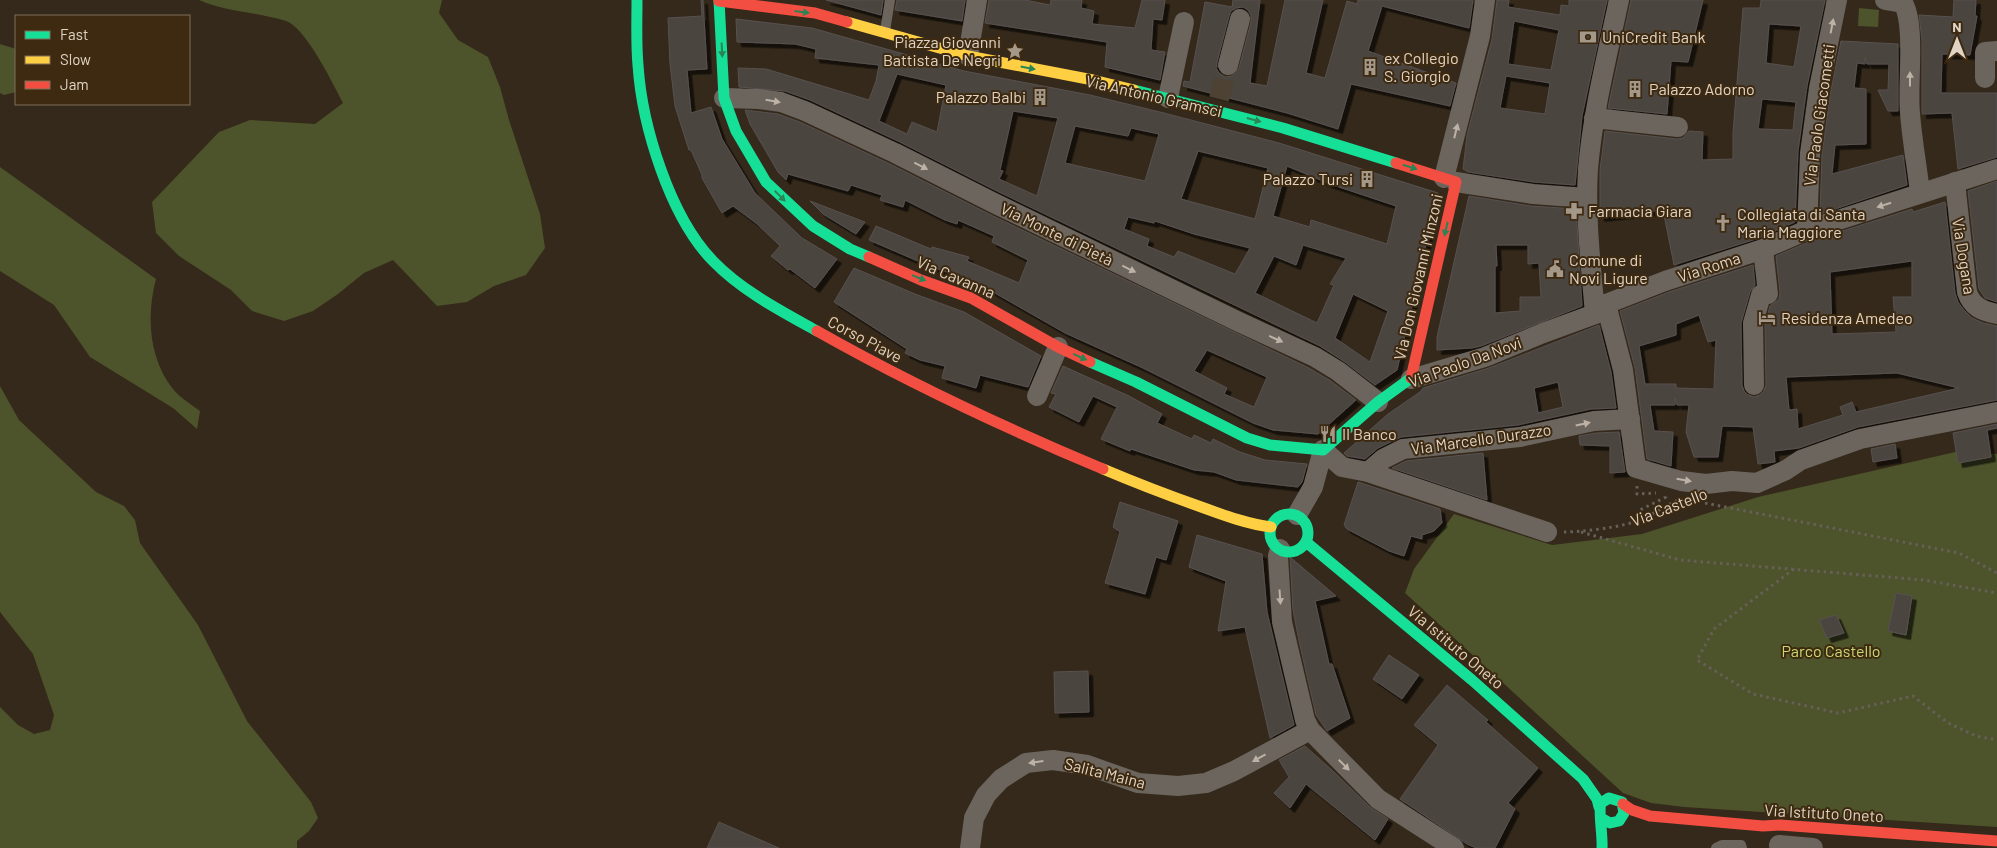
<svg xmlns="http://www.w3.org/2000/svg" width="1997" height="848" viewBox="0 0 1997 848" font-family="Barlow,sans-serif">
  <defs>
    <filter id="shadow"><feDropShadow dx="4.5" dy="4.5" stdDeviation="0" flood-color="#0009"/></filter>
  </defs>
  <rect width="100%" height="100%" fill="#34291a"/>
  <g fill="#4d532a">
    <path d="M199,0H442L439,13L458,40L488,57L500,87L509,120L540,214L545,248L526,275L494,286L467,302L437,306L393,260L364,273L338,294L313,311L284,321L252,311L231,290L179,256L156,233L152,202L219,132L250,120L315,124L343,103C333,84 306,28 286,21C258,12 226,12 199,0Z"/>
    <polygon points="1859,8 1879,10 1878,27 1858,26"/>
    <polygon points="0,44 16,49 16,92 4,95 0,93"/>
    <path d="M0,167L156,279C146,316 149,359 173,389C180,398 191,404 200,411L197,429L173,408L90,357L54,305L0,271Z"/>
    <polygon points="0,386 19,420 96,492 124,506 135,520 140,543 198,625 247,721 311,802 318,818 309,831 297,841 297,848 0,848 0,707 18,725 34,734 50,730 54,715 33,654 0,612"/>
    <polygon points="1964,450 1997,454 1997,827 1684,807 1651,803 1623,793 1405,593 1414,569 1454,514 1552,545 1642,534 1758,497"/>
  </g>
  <g fill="#4b4441" stroke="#58514f" fill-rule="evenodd" filter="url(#shadow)">
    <polygon points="701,0 703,0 707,69 687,70 691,113 711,107 722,139 755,193 802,238 837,259 815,288 790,269 788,270 771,256 780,246 756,223 733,206 722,213 702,178 702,175 691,150 689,150 675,106 670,64 668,18 702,16"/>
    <polygon points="826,0 883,0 881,15"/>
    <polygon points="897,0 965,0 962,21 895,10"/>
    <polygon points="989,0 1025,0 1050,5 1051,0 1082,0 1081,8 1094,11 1092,24 1135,28 1142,0 1165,0 1162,20 1153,19 1151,50 1165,52 1160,80 1105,67 1107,42 985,23"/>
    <path d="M1233,0H1260L1250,83L1267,86L1285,0H1323L1306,73L1325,78L1347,1L1357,4L1358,0H1473L1469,28L1382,6L1368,51L1456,83L1450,106L1351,84L1338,129L1287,113L1183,86L1184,81L1190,82L1205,2L1232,7ZM1236,8L1243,7L1248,10L1251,15V22L1239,68L1232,76L1225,77L1219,73L1216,68L1217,62L1229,16L1231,11Z"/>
    <path d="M1497,0H1509L1508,7L1560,15L1561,5L1569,6V0H1607L1582,116L1575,185L1534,182L1468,172L1463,169L1467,135L1492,39ZM1514,21L1559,30L1551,70L1508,64ZM1506,76L1550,83L1545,114L1500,108Z"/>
    <polygon points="1631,0 1703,0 1688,62 1671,61 1667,114 1608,108"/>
    <path d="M1761,0H1825L1807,86L1798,151L1795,222L1759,238L1674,265L1663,210L1600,217V170L1605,131L1677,139L1683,138L1689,131L1703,132L1702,160L1733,159V133L1743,8H1760ZM1769,24L1801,26L1794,67L1766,63ZM1762,99L1796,102L1793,130L1758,129Z"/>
    <polygon points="1954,0 1976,0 1975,16 1977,16 1970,55 1942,54 1941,93 1997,93 1997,157 1958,169 1952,113 1922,114 1922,40 1919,15 1953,17"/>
    <path d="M736,19L812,28L964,71L1090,95L1164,113L1279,143L1438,193L1397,370L1375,385L1345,362L1320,346L999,192L900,142L810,100L785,91L739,87L738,68L766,69L869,100L876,81L879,65L815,58L816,49L795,44L737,42ZM897,74L946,85L937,132L912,122L907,134L879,121ZM1013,111L1058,118L1037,196L999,179L1003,171L1000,170ZM1075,126L1128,136L1131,128L1159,134L1145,181L1065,163ZM1198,151L1268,168L1255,219L1181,199ZM1287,166L1330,184L1396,206L1387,244L1311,220L1310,227L1273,216ZM1128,217L1154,223L1155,221L1194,234L1250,248L1235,274L1178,251L1174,257L1147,246L1149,239L1124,229ZM1303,245L1346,258L1330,284L1334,285L1317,323L1255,293L1274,256L1296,265ZM1353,294L1388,311L1370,362L1335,338Z"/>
    <polygon points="1841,41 1898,44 1898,111 1888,111 1878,90 1888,90 1889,64 1867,64 1865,58 1865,64 1857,63 1854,88 1866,89 1866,144 1835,145 1832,174 1903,155 1907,185 1820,214 1822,154 1831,90"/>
    <path d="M745,110L778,114L800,122L890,164L989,214L1309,368L1331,381L1356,400L1318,434L1273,430L1253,423L1143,368L1065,333L979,284L927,265L869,240L876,226L931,249L932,247L969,257L967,261L1019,283L1028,260L992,242L994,236L958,220L957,224L945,220L905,200L903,207L880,200L882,195L851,185L848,191L788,174L786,180L778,172L750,124ZM1207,350L1267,377L1254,407L1224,394L1227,388L1194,371Z"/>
    <polygon points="1997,181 1997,302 1985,298 1979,289 1968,191"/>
    <path d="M1469,196L1531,206L1576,209L1582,306L1481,346L1472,348L1437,350V337ZM1496,245H1528V264L1539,263L1541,297H1520V311L1495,313V266H1497Z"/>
    <polygon points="810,201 836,211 865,222 856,234 823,214"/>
    <path d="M1945,202L1955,293L1958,302L1963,309L1972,318L1983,323L1997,326V400L1858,427L1799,448L1774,451L1775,462L1758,464L1753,427L1722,426L1718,457H1694L1686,432L1689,405H1677L1675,398V405H1650L1654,431L1673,432L1671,466L1647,459L1635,368L1620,311L1669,292L1753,265L1755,285L1750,292L1741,323L1742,385L1744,391L1748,395L1754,397L1760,395L1764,391L1766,385L1765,325L1770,306L1779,299L1780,293L1776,256L1811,241L1912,209L1913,212ZM1912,261V297H1893L1896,332L1832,334L1830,272ZM1699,315L1708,342L1716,340L1714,389L1676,388V384H1645L1639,346L1676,335V324ZM1897,373L1959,388L1856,412L1852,402L1840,407L1843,415L1798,429L1797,409L1789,410L1786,377Z"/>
    <polygon points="854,268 915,294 964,312 1041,356 1028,387 980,375 976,388 942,378 945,366 920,360 905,353 907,349 834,302"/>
    <path d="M1599,325L1611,372L1616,408L1591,409L1518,425L1401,437L1378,448L1365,459L1347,456L1344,453L1388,414L1420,392L1423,388L1489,368ZM1558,382L1563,407L1538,413L1534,388Z"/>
    <polygon points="1063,366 1129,396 1162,414 1157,423 1192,439 1194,435 1211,443 1213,439 1240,452 1265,460 1307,464 1302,482 1298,487 1236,480 1214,472 1194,470 1131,449 1130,451 1101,439 1117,407 1093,396 1079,422 1049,407 1056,394 1051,393"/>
    <polygon points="1997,424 1997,428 1987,430 1991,457 1958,463 1953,433"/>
    <polygon points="1619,432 1625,472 1610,473 1610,446 1580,445 1579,436 1596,433"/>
    <polygon points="1895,444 1897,458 1873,462 1871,449"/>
    <polygon points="1483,453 1487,500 1392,468 1406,461"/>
    <polygon points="1358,482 1440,509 1442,523 1434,531 1422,535 1422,539 1411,536 1404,556 1389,551 1347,529 1344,525"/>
    <polygon points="1120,502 1178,521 1166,560 1156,557 1145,594 1105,583 1120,532 1113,527"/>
    <polygon points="1197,535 1262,554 1267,612 1294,725 1270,738 1245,627 1218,631 1226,581 1189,567"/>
    <polygon points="1290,557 1336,596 1315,601 1329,664 1332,664 1350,718 1327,731 1316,715 1299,641 1293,610"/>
    <polygon points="1896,593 1912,596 1906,635 1888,631"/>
    <polygon points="1836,615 1844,633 1827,638 1819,620"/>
    <polygon points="1389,655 1419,675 1402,699 1373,679"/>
    <polygon points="1088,671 1089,712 1055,713 1054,672"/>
    <polygon points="1447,685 1488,720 1486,722 1538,768 1508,803 1515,809 1495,848 1476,848 1467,844 1400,799 1438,745 1414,725"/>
    <polygon points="1305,746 1333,771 1370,807 1388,819 1375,840 1306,784 1290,808 1274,793 1289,777 1279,760"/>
    <polygon points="719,822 779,848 707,848"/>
  </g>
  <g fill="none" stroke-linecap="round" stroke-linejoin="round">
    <polyline stroke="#4e4234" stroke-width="20" stroke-dasharray="20 10" stroke-linecap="butt" points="1219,99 1228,65"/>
    <g stroke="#676058" stroke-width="3" stroke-dasharray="2.5 4" stroke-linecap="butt">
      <polyline points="1637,486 1637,494 1656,493"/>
      <polyline points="1705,503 1959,553 1997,573"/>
      <polyline points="1639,521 1638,511 1666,497 1666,494"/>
      <path d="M1564,532C1582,532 1623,527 1640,520C1654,514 1666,505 1681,499"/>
      <polyline points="1581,532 1680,560 1924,580 1997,593"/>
      <polyline points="1794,569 1714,629 1697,660 1753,694 1838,713 1913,696 1948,723 1976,736 1997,740"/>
    </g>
    <g stroke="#6b655e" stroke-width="10">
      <polyline points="885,31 890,0"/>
      <polyline points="1716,848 1722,845 1741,845 1742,848"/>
    </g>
    <g stroke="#6b655e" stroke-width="20">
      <path d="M1885,0L1903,3C1916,24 1907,86 1910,113C1912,140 1917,166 1920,193"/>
      <polyline points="968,56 977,0"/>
      <polyline points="1228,65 1240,19"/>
      <polyline points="1985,78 1985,52 1997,51"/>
      <polyline points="724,98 759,99 781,102 805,111 895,153 994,203 1237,321 1315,357 1338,371 1378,402"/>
      <polyline points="1168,98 1184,22"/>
      <polyline points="1594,118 1678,127"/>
      <polyline points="1444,178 1480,36 1485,0"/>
      <polyline points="1456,182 1533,194 1587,198"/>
      <path d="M1955,182L1967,292C1972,307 1982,311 1997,314"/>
      <polyline points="1807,230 1810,153 1819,88 1837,0"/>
      <polyline points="1606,304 1623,370 1636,468 1681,481 1706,484 1732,481 1757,483 1786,470 1801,460 1860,439 1997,412"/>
      <path d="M1595,314C1591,266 1585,217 1588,169C1593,111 1607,56 1619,0"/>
      <polyline points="1411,379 1485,357 1543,333 1595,314 1606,304 1665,281 1763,249 1807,230 1997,169"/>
      <polyline points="1754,385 1753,323 1761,295 1768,294 1763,249"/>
      <polyline points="1037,396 1058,347"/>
      <polyline points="1368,472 1383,459 1403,449 1520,437 1594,421 1630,419"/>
      <polyline points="1297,515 1313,487 1323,450 1342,467 1368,472 1547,532"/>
      <polyline points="1280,549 1278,556 1282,622 1305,720 1310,730 1378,799 1454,848"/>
      <polyline points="1779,845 1813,848"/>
      <polyline points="970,848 974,818 986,795 1001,779 1026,763 1053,760 1087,765 1138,783 1178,786 1206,783 1234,771 1310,730"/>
    </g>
    <g stroke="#16e098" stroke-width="11">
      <path d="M637,0C637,21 636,43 638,65C642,126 670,217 713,261C742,291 781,311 817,331"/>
      <polyline points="719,0 724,98 736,131 766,182 813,226 850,249 869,257"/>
      <polyline points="1134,90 1283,128 1396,163"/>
      <polyline points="1090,362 1136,382 1247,438 1270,445 1323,450 1378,402 1411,378"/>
      <circle cx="1289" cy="533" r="19"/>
      <polyline points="1306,542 1472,680 1583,779 1597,799 1599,807"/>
      <path d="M1601,818L1610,823L1619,821L1624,813L1622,802L1609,798L1601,803C1598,811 1603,836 1602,848"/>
    </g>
    <g stroke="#ffcf43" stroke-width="11">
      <polyline points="847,22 968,56 1093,80 1134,90"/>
      <path d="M1103,469C1136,483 1170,496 1204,508C1226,516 1248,524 1271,527"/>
    </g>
    <g stroke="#f24e42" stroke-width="11">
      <polyline points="719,1 815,13 847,22"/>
      <polyline points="1396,163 1456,182 1411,378"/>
      <polyline points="869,257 921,280 971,298 1058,347 1090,362"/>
      <path d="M817,331C909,383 1005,428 1103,469"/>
      <polyline points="1623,804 1632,810 1650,816 1763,826 1780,825 1997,841"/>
    </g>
  </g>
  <defs><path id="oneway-solid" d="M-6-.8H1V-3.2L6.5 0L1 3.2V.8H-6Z" transform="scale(1.25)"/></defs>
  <g fill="#2a8554">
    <use href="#oneway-solid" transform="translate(802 12) rotate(7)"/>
    <use href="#oneway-solid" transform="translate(722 50) rotate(87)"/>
    <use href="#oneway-solid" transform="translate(1028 68) rotate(11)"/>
    <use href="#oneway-solid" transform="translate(1254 120) rotate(15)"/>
    <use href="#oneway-solid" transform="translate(1410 167) rotate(18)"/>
    <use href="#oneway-solid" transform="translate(780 196) rotate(45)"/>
    <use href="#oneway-solid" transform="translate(1446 229) rotate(103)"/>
    <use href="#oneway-solid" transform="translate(919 278) rotate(22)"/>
    <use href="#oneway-solid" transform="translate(1080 357) rotate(24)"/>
  </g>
  <g fill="#bdb2a5">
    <use href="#oneway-solid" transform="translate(1832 26) rotate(-79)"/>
    <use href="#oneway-solid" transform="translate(1910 79) rotate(-90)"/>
    <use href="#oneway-solid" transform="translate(773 101) rotate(10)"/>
    <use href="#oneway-solid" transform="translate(1456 131) rotate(-76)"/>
    <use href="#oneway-solid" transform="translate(921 166) rotate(27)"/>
    <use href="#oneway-solid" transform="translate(1884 205) rotate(162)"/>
    <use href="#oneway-solid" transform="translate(1129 269) rotate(26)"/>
    <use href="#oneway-solid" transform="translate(1276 339) rotate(24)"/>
    <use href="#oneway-solid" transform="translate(1583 424) rotate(-12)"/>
    <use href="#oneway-solid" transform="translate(1684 480) rotate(10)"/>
    <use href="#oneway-solid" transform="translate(1280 597) rotate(86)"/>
    <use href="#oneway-solid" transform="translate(1259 758) rotate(151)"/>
    <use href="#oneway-solid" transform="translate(1036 762) rotate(172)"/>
    <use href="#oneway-solid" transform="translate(1344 765) rotate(45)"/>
  </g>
  <defs>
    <g id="bank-bare" transform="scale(1.35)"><path d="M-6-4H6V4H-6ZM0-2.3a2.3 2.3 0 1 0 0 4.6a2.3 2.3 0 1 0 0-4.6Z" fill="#a49888" stroke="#3e2a10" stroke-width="2.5" paint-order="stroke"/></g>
    <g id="sight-bare" transform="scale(1.35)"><path d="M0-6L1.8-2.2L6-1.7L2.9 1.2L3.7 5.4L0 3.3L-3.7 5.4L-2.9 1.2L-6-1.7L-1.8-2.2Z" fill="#a49888" stroke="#3e2a10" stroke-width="2.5" paint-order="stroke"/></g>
    <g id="building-bare" transform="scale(1.35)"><path d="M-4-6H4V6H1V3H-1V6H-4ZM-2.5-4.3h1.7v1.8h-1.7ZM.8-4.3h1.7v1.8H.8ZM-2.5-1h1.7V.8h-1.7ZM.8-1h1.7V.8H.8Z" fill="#a49888" stroke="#3e2a10" stroke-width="2.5" paint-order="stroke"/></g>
    <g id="pharmacy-bare" transform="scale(1.35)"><path d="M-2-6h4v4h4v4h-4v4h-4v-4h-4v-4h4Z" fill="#a49888" stroke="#3e2a10" stroke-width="2.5" paint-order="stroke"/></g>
    <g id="church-bare" transform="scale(1.35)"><path d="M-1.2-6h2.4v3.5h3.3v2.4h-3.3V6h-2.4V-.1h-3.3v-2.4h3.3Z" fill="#a49888" stroke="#3e2a10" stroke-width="2.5" paint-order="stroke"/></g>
    <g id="civic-bare" transform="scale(1.35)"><path d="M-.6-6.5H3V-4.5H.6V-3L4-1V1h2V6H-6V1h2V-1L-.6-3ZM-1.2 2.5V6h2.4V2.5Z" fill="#a49888" stroke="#3e2a10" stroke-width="2.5" paint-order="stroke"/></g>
    <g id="hotel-bare" transform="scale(1.35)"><path d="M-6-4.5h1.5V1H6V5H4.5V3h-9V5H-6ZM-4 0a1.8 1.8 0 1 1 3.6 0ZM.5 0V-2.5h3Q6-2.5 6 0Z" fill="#a49888" stroke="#3e2a10" stroke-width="2.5" paint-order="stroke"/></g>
    <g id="restaurant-bare" transform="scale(1.35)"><path d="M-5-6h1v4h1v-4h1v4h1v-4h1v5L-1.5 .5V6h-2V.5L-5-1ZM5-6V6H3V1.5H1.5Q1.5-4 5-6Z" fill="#a49888" stroke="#3e2a10" stroke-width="2.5" paint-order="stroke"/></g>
  </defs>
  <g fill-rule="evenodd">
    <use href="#bank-bare" x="1588" y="37"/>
    <use href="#sight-bare" x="1015" y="51"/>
    <use href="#building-bare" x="1370" y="67"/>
    <use href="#building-bare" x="1635" y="89"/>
    <use href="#building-bare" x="1040" y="97"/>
    <use href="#building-bare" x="1367" y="179"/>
    <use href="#pharmacy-bare" x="1574" y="211"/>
    <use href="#church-bare" x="1723" y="223"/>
    <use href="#civic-bare" x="1555" y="269"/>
    <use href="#hotel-bare" x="1767" y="318"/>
    <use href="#restaurant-bare" x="1328" y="434"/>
  </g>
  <g text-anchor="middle" stroke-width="4" stroke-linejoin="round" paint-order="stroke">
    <g font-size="16" fill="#e0d3c4" stroke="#3e2a10" text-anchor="start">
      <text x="1602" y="43">UniCredit Bank</text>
      <text x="1001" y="48" text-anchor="end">Piazza Giovanni<tspan x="1001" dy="18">Battista De Negri</tspan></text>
      <text x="1384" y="64">ex Collegio<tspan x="1384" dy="18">S. Giorgio</tspan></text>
      <text x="1649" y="95">Palazzo Adorno</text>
      <text x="1026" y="103" text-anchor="end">Palazzo Balbi</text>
      <text x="1353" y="185" text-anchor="end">Palazzo Tursi</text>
      <text x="1588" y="217">Farmacia Giara</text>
      <text x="1737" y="220">Collegiata di Santa<tspan x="1737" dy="18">Maria Maggiore</tspan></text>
      <text x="1569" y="266">Comune di<tspan x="1569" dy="18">Novi Ligure</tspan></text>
      <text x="1781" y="324">Residenza Amedeo</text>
      <text x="1342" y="440">Il Banco</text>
    </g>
    <g font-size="16" fill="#e0d3c4" stroke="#3e2a10">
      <text transform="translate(1154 96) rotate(13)" y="6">Via Antonio Gramsci</text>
      <text transform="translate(1819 115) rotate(-82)" y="6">Via Paolo Giacometti</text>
      <text transform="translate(1057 234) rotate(26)" y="6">Via Monte di Pietà</text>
      <text transform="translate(1964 256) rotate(81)" y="6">Via Dogana</text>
      <text transform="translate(1709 267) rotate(-18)" y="6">Via Roma</text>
      <text transform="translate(956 277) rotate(23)" y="6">Via Cavanna</text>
      <text transform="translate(1418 277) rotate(-77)" y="6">Via Don Giovanni Minzoni</text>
      <text transform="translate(865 339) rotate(28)" y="6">Corso Piave</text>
      <text transform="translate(1465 362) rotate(-20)" y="6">Via Paolo Da Novi</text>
      <text transform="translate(1481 439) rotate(-8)" y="6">Via Marcello Durazzo</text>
      <text transform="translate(1669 507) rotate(-21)" y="6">Via Castello</text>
      <text transform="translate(1456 647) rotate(40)" y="6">Via Istituto Oneto</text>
      <text transform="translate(1105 773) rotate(14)" y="6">Salita Maina</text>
      <text transform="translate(1824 813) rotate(3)" y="6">Via Istituto Oneto</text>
    </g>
    <g font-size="16" fill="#c8db73" stroke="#3e2a10">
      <text x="1831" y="657">Parco Castello</text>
    </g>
  </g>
  <rect x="15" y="15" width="175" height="90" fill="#3e2a10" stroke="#7f6e58"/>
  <rect x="25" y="31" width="25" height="8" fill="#16e098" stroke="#7f6e58"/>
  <text x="60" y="40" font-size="15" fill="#e0d3c4">Fast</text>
  <rect x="25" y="56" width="25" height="8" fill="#ffcf43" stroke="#7f6e58"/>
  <text x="60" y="65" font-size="15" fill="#e0d3c4">Slow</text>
  <rect x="25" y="81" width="25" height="8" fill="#f24e42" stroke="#7f6e58"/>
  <text x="60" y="90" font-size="15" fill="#e0d3c4">Jam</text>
  <g transform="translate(1957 40)" stroke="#3e2a10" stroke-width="4" paint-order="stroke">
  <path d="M0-4L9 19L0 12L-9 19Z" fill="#e0d3c4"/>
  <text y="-8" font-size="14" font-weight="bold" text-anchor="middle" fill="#e0d3c4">N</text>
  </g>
</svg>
